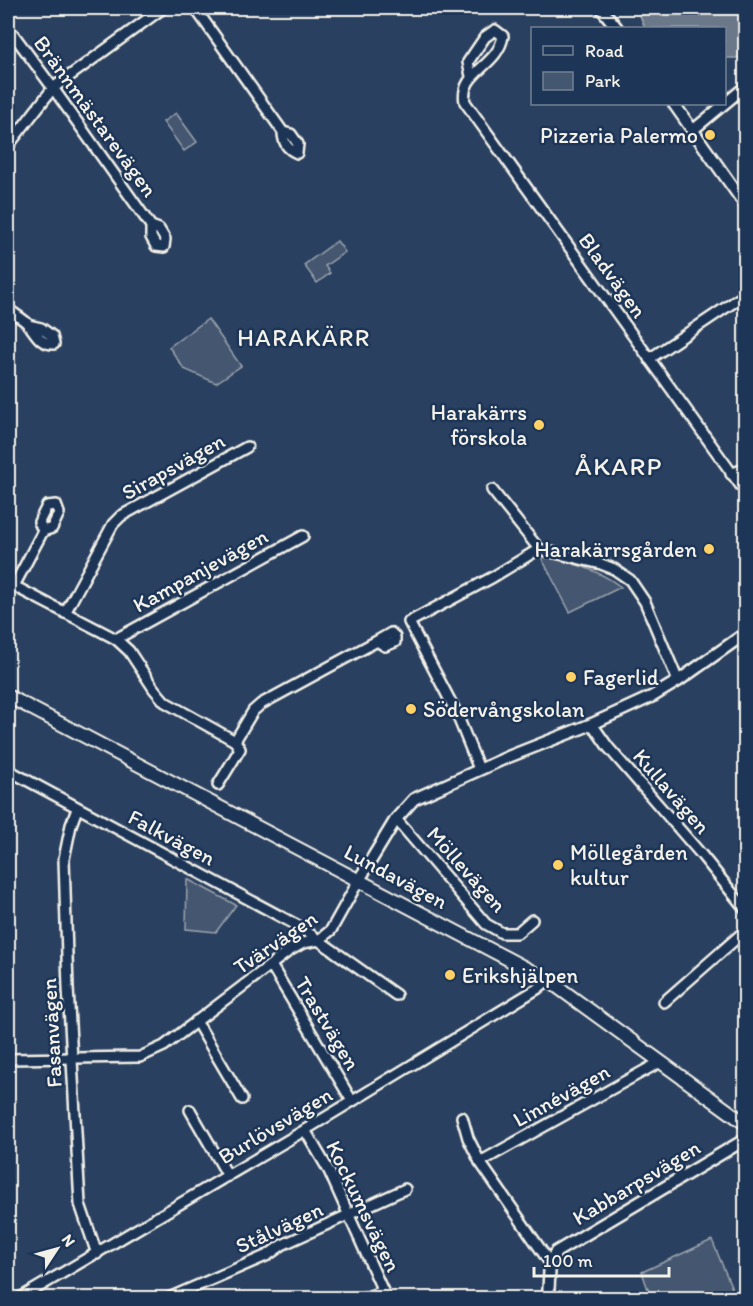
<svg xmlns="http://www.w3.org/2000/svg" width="753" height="1306" viewBox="0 0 753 1306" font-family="Itim,sans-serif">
  <rect width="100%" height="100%" fill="#2a4060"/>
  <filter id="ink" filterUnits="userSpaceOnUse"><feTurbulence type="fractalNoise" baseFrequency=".0167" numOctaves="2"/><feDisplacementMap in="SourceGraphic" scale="12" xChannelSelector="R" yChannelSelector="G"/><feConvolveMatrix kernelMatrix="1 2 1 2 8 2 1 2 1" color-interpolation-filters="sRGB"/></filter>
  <g filter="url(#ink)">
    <g fill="#445771" stroke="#9ca4ac" stroke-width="1.5">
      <polygon points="176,113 197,142 184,151 163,122"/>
      <polygon points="337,241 345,252 325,266 330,273 317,283 304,265"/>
      <polygon points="208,319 241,366 216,383 184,369 169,347"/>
      <path d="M541,557C568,560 599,570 621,587L570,612Z"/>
      <polygon points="187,879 236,905 216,932 186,929"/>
      <polygon points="712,1240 736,1298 651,1298 642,1272"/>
    </g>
    <polygon fill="#6a788a" stroke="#a1a8b0" stroke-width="1.5" points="637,8 705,8 709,13 711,13 715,8 745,8 745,58 725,58 724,28 645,28"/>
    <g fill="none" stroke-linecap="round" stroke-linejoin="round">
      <g stroke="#f4f1e8" stroke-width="14">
        <g id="minor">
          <path d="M195,8L283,132C283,143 287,149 297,153L298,144L291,134L283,132"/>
          <polyline points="8,32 13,34 53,88 151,226 159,229 165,239 164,247 156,246 151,237 151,226"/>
          <path d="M471,76L468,62L485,37L495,30L503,36C498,67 459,72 465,102L746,493"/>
          <polyline points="693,130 746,86"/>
          <polyline points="8,146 53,88 163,8"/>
          <path d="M8,309C14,314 22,318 28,324C37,334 39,344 54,344L52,336L41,328L28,325"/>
          <polyline points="649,359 746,294"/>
          <polyline points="731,474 746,468"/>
          <polyline points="492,490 539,549 601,564 614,569 630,580 645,602 678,681"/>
          <polyline points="8,583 116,639 129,651 154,689 165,702 235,741 253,711 261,704 377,641 385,646 395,642 395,637 391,633 377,641"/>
          <polyline points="14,586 43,531 52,528 59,513 56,505 47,506 39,522 43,531"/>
          <polyline points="65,613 113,524 121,516 247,447"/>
          <polyline points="116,639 303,536"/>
          <polyline points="592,724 608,747 700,853 746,910"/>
          <polyline points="479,769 456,712 409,622 493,577 539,549"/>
          <polyline points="8,770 300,927 396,995"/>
          <polyline points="218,785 240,749 235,741"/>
          <polyline points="77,809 71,825 64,859 68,988 80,1204 97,1254"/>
          <polyline points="396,819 486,924 502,933 517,933 532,920"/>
          <polyline points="271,965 352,1101"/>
          <polyline points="664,1002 746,930"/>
          <polyline points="196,1021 242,1099"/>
          <polyline points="8,1059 140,1057 164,1046 289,951 303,943 319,940 331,930 359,880"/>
          <polyline points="190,1110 228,1176"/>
          <polyline points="462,1117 468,1138 480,1162 550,1263"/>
          <polyline points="305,1130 329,1171 386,1298"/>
          <polyline points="480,1162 660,1062"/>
          <polyline points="20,1298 305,1130 537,989 548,980"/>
          <polyline points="169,1298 268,1255 282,1245 405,1189"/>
          <polyline points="365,1298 383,1291"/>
        </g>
      </g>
      <g stroke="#f4f1e8" stroke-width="15">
        <g id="tertiary">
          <polyline points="601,8 617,28"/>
          <polyline points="674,104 746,206"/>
          <polyline points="359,880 396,819 414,799 508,757 592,724 653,696 678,681 746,633"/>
          <polyline points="548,1298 550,1263 556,1252 746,1139"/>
        </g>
      </g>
      <g stroke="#f4f1e8" stroke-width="16">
        <polyline id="secondary" points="8,696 548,980 746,1124"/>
      </g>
      <use href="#minor" stroke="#1d3557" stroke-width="9"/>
      <use href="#tertiary" stroke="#1d3557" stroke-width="10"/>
      <use href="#secondary" stroke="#1d3557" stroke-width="12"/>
    </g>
  </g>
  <g fill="#ffd166" stroke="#1d3557" stroke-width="2">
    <circle cx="710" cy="135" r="6"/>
    <circle cx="539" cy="425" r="6"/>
    <circle cx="709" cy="549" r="6"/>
    <circle cx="571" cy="677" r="6"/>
    <circle cx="411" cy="709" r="6"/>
    <circle cx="558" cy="865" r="6"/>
    <circle cx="450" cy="975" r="6"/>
  </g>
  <g text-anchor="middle" stroke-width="5" stroke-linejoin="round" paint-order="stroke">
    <g font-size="22" fill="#f4f1e8" stroke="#1d3557">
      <text transform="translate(96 116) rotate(54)" y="8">Brännmästarevägen</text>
      <text transform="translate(613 275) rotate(54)" y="8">Bladvägen</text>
      <text transform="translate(173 466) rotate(-29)" y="8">Sirapsvägen</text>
      <text transform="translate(200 570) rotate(-29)" y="8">Kampanjevägen</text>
      <text transform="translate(672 791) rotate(49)" y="8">Kullavägen</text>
      <text transform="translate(172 837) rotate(28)" y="8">Falkvägen</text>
      <text transform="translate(467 869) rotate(48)" y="8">Möllevägen</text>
      <text transform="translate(396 876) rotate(28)" y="8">Lundavägen</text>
      <text transform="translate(275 942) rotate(-34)" y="8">Tvärvägen</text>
      <text transform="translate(328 1023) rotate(59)" y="8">Trastvägen</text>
      <text transform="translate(51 1033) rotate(-93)" y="8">Fasanvägen</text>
      <text transform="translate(561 1095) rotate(-29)" y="8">Linnévägen</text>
      <text transform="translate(275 1125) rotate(-31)" y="8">Burlövsvägen</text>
      <text transform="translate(636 1182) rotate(-31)" y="8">Kabbarpsvägen</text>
      <text transform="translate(364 1206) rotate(64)" y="8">Kockumsvägen</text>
      <text transform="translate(279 1227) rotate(-25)" y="8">Stålvägen</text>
    </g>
    <g font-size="22" fill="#f4f1e8" stroke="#1d3557" text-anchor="start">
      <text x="698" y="143" text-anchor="end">Pizzeria Palermo</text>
      <text x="527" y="420" text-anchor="end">Harakärrs<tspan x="527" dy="25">förskola</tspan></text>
      <text x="697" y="557" text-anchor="end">Harakärrsgården</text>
      <text x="583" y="685">Fagerlid</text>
      <text x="423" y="717">Södervångskolan</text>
      <text x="570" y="860">Möllegården<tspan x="570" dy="25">kultur</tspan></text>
      <text x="462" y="983">Erikshjälpen</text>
    </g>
    <g font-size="24" letter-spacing="1.5" fill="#f4f1e8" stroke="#1d3557">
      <text x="304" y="346">HARAKÄRR</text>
    </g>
    <g font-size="26" letter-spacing="1.5" fill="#f4f1e8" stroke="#1d3557">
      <text x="619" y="475">ÅKARP</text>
    </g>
  </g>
  <rect width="753" height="1306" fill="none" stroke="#1d3557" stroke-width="30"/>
  <rect x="15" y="15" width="723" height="1276" fill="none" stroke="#f4f1e8" stroke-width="2" filter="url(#ink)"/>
  <rect x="531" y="27" width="195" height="78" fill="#1d3557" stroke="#738091" stroke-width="1.5"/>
  <rect x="543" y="46" width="30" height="9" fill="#1d3557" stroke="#738091" stroke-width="1.5"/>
  <text x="585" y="57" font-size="18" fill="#f4f1e8">Road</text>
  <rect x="543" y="72" width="30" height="18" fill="#445771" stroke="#738091" stroke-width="1.5"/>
  <text x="585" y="87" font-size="18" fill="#f4f1e8">Park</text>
  <g transform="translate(57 1249) rotate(54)" stroke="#1d3557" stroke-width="4.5" paint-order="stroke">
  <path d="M0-4.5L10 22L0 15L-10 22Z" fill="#f4f1e8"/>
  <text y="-9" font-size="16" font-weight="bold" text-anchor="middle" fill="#f4f1e8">N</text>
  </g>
  <path d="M534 1267v9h135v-9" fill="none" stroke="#f4f1e8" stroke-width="3"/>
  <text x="543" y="1267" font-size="18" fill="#f4f1e8" stroke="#1d3557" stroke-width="4.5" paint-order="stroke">100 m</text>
</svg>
